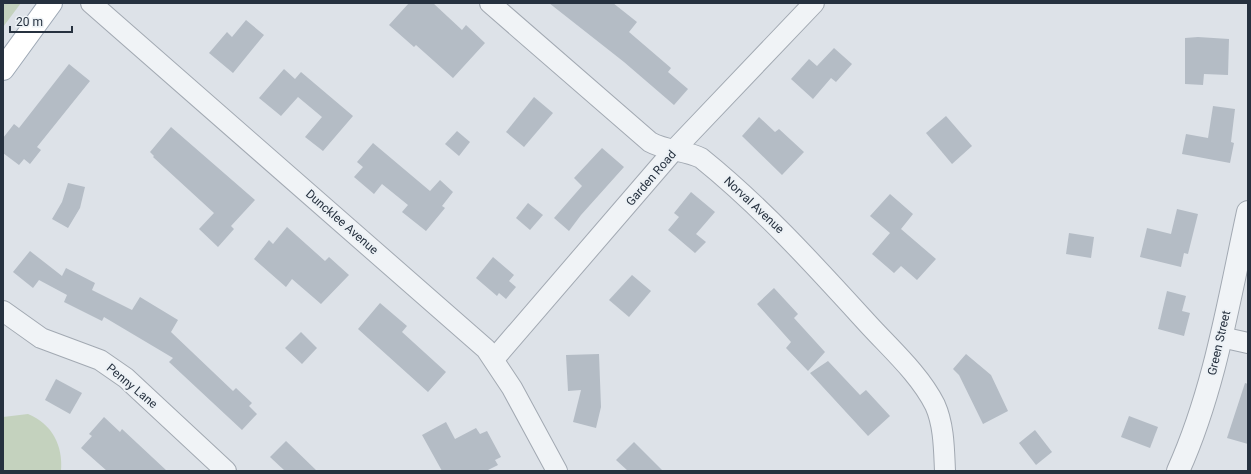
<svg xmlns="http://www.w3.org/2000/svg" width="1251" height="474" viewBox="0 0 1251 474" font-family="Roboto,sans-serif">
  <rect width="100%" height="100%" fill="#dde2e8"/>
  <g fill="#c4d2be">
    <polygon points="3,3 21,3 3,27"/>
    <path d="M28,414C52,424 63,445 61,471H3V417Z"/>
  </g>
  <g fill="#b4bcc5">
    <polygon points="409,3 433,3 462,30 466,25 485,43 453,78 416,45 414,47 389,25"/>
    <polygon points="549,3 613,3 637,22 629,32 671,68 668,72 688,89 674,105 624,62"/>
    <polygon points="246,20 264,35 233,73 209,53 227,32 232,37"/>
    <polygon points="1198,37 1229,39 1228,75 1204,74 1203,85 1185,84 1185,38"/>
    <polygon points="834,48 852,64 836,82 831,78 813,99 791,79 809,59 817,66"/>
    <polygon points="69,64 90,81 37,147 41,150 30,164 24,159 19,165 3,153 3,138 14,124 19,128"/>
    <polygon points="284,69 295,79 301,72 353,116 323,151 305,137 322,117 298,97 281,116 259,98"/>
    <polygon points="534,97 553,113 524,147 506,132"/>
    <polygon points="1213,106 1235,109 1231,142 1234,143 1230,163 1182,154 1186,134 1208,138"/>
    <polygon points="946,116 972,146 952,164 926,133"/>
    <polygon points="759,117 775,132 779,129 804,152 782,175 742,136"/>
    <polygon points="171,127 255,200 231,226 234,229 218,247 199,229 214,213 153,157 154,156 150,152"/>
    <polygon points="457,131 470,142 459,156 445,144"/>
    <polygon points="373,143 430,191 440,180 453,192 442,206 445,208 426,231 402,212 408,205 382,184 374,194 354,177 363,167 357,162"/>
    <polygon points="602,148 624,167 581,215 569,231 554,218 582,186 574,178"/>
    <polygon points="68,183 85,187 80,208 68,228 52,219 62,202"/>
    <polygon points="691,192 715,212 696,234 706,242 695,253 668,230 679,217 674,213"/>
    <polygon points="890,194 913,214 901,229 936,259 917,280 901,266 894,273 872,254 890,233 870,216"/>
    <polygon points="528,203 543,215 530,230 516,218"/>
    <polygon points="1177,209 1198,214 1188,254 1184,253 1181,267 1140,257 1147,228 1171,234"/>
    <polygon points="287,227 325,261 329,257 349,275 321,304 292,279 286,287 254,259 269,240 273,244"/>
    <polygon points="1069,233 1094,237 1091,258 1066,254"/>
    <polygon points="30,251 62,276 66,268 95,283 92,290 132,310 140,297 178,320 171,332 233,391 236,388 252,403 249,406 257,414 242,430 169,362 173,358 104,317 102,321 64,302 67,295 39,280 33,288 13,272"/>
    <polygon points="493,257 514,275 509,281 516,287 506,299 499,293 497,296 476,278"/>
    <polygon points="632,275 651,291 629,317 609,300"/>
    <polygon points="774,288 798,314 794,318 825,352 808,371 786,348 791,342 757,304"/>
    <polygon points="1167,291 1186,296 1182,311 1190,313 1184,336 1158,329"/>
    <polygon points="380,303 407,326 402,332 446,372 428,392 358,329"/>
    <polygon points="301,332 317,348 302,364 285,348"/>
    <polygon points="599,354 601,407 596,428 573,422 581,390 568,391 566,355"/>
    <polygon points="966,354 991,375 1008,411 983,424 959,375 953,369"/>
    <polygon points="828,361 860,395 866,390 890,416 868,436 810,373"/>
    <polygon points="56,379 82,393 70,414 45,400"/>
    <polygon points="1245,383 1248,384 1248,444 1227,438"/>
    <polygon points="1129,416 1158,427 1150,448 1121,437"/>
    <polygon points="104,417 120,432 122,429 167,471 107,471 81,448 92,436 89,434"/>
    <polygon points="446,422 455,439 476,428 480,434 487,431 501,457 495,460 498,465 486,471 442,471 422,435"/>
    <polygon points="1035,430 1052,452 1036,465 1019,443"/>
    <polygon points="286,441 317,471 285,471 270,457"/>
    <polygon points="634,442 663,471 628,471 616,460"/>
  </g>
  <g fill="none" stroke-linecap="round" stroke-linejoin="round">
    <g stroke="#a2a9b2" stroke-width="22">
      <g id="minor">
        <polyline points="91,3 486,349 512,388 557,471"/>
        <path d="M490,3L650,142C666,151 685,150 701,158C763,208 816,267 869,325C892,350 920,375 935,405C944,425 944,449 945,471"/>
        <polyline points="3,311 41,338 100,360 126,378 226,471"/>
        <polyline points="1221,337 1248,343"/>
        <polyline points="494,359 674,150 814,3"/>
      </g>
    </g>
    <g stroke="#a2a9b2" stroke-width="24">
      <path id="tertiary" d="M1178,471C1215,389 1229,299 1248,212"/>
    </g>
    <g stroke="#9ca7b4" stroke-width="24">
      <polyline id="primary" points="3,69 51,3"/>
    </g>
    <use href="#minor" stroke="#f0f3f6" stroke-width="20"/>
    <use href="#tertiary" stroke="#f0f3f6" stroke-width="22"/>
    <use href="#primary" stroke="#fff" stroke-width="22"/>
  </g>
  <g text-anchor="middle" stroke-width="4" stroke-linejoin="round" paint-order="stroke">
    <g font-size="12" fill="#26313f" stroke="#ecf1f5">
      <text transform="translate(651 178) rotate(-49)" y="4">Garden Road</text>
      <text transform="translate(754 205) rotate(43)" y="4">Norval Avenue</text>
      <text transform="translate(342 222) rotate(41)" y="4">Duncklee Avenue</text>
      <text transform="translate(1219 343) rotate(-77)" y="4">Green Street</text>
      <text transform="translate(132 386) rotate(40)" y="4">Penny Lane</text>
    </g>
  </g>
  <rect width="1251" height="474" fill="none" stroke="#26313f" stroke-width="8"/>
  <path d="M10 26v6h62v-6" fill="none" stroke="#26313f" stroke-width="2"/>
  <text x="16" y="26" font-size="12" fill="#26313f" stroke="#ecf1f5" stroke-width="3" paint-order="stroke">20 m</text>
</svg>
